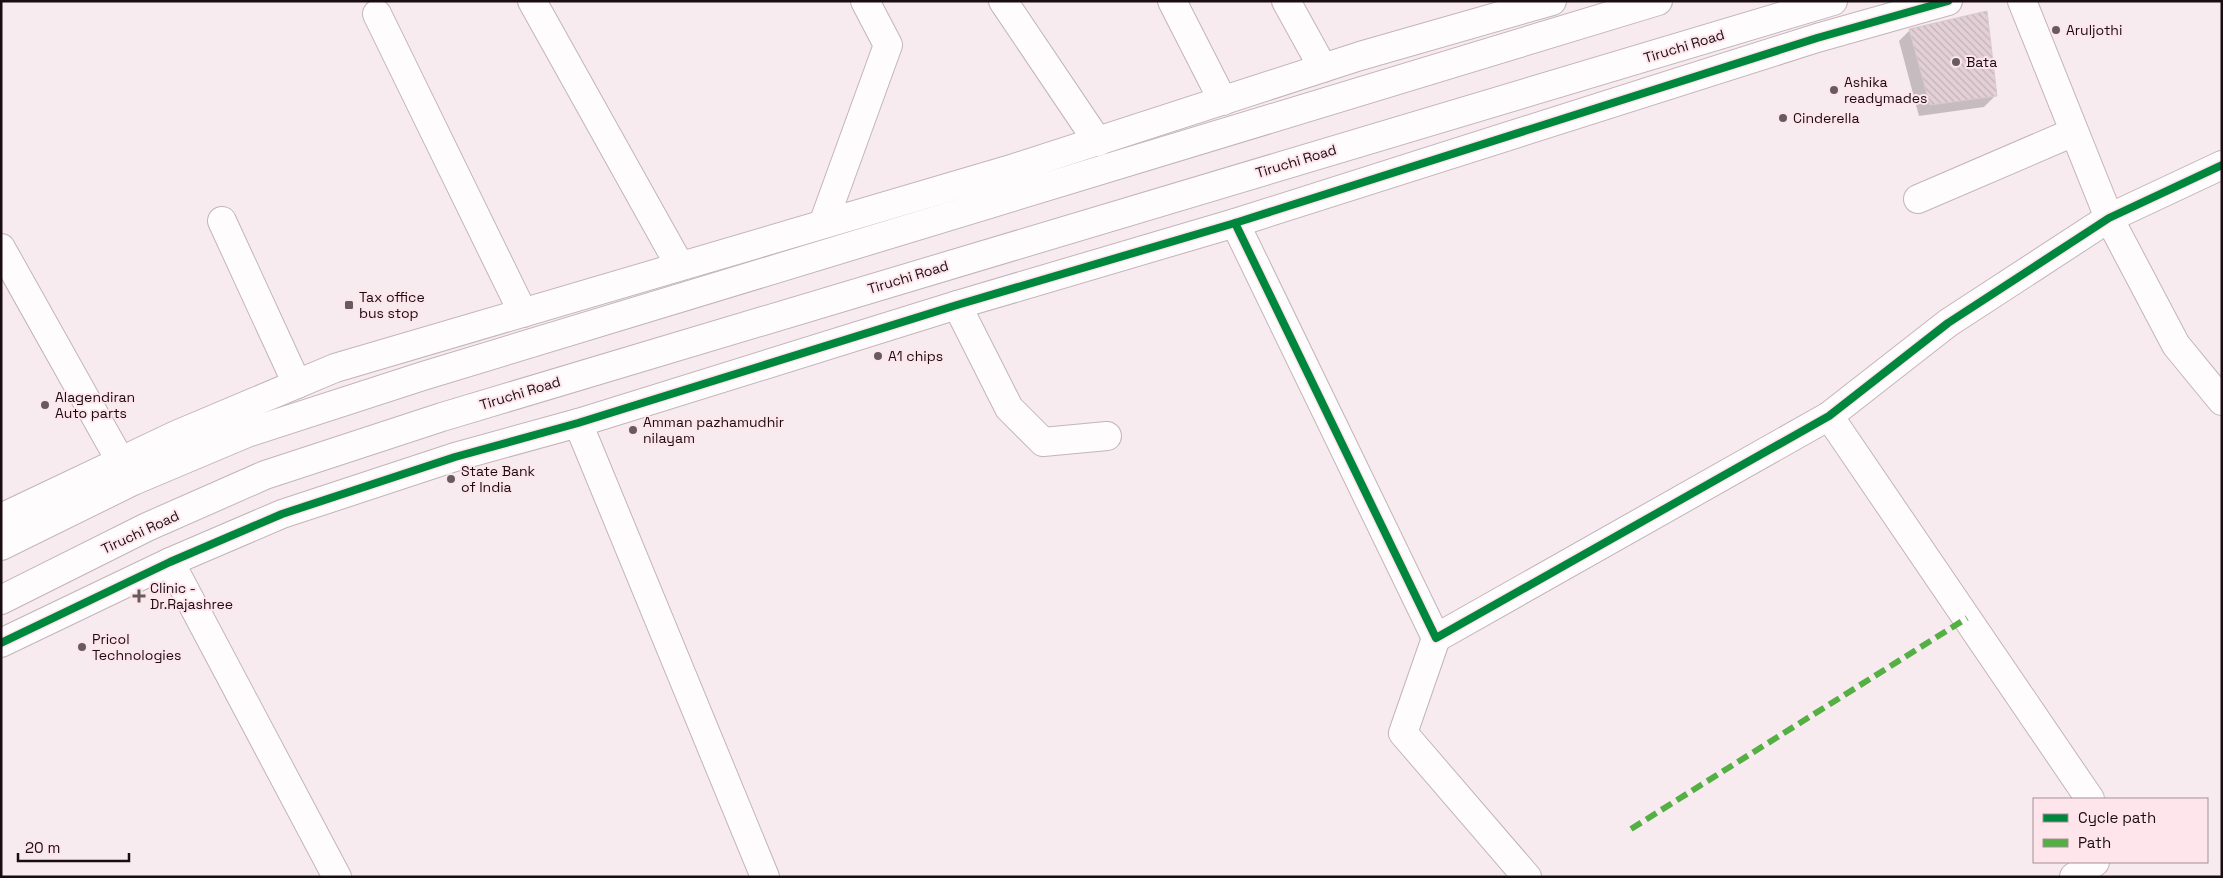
<svg xmlns="http://www.w3.org/2000/svg" width="2223" height="878" viewBox="0 0 2223 878" font-family="'Space Grotesk',sans-serif">
  <defs>
    <pattern id="building-back-hatch" width="6" height="6" patternUnits="userSpaceOnUse" patternTransform="scale(1.25)"><rect width="6" height="6" fill="#e3d0d6"/><path d="M-1 5l2 2M0 0l6 6M5-1l2 2" fill="none" stroke="#c2b1b7"/></pattern>
  </defs>
  <rect width="100%" height="100%" fill="#f8ebef"/>
  <polygon fill="#0003" points="1910,30 1996,95 1984,107 1919,116 1899,41"/>
  <polygon fill="url(#building-back-hatch)" stroke="#d8cacf" points="1987,11 1997,96 1930,105 1909,29"/>
  <g fill="none" stroke-linecap="round" stroke-linejoin="round">
    <g stroke="#c2b5b9" stroke-width="30">
      <g id="minor">
        <polyline points="532,1 680,266"/>
        <polyline points="1003,1 1098,142"/>
        <polyline points="1172,1 1223,101"/>
        <polyline points="1286,1 1323,68"/>
        <polyline points="2022,1 2109,218 2176,345 2222,401"/>
        <polyline points="377,14 523,313"/>
        <polyline points="1918,199 2074,132"/>
        <polyline points="222,221 297,384"/>
        <polyline points="1235,223 1436,638 1829,416 1948,323 2109,218 2222,165"/>
        <polyline points="823,224 888,45 865,1"/>
        <polyline points="1,248 121,462"/>
        <polyline points="957,305 1009,408 1043,442 1107,436"/>
        <polyline points="1829,416 2090,799"/>
        <polyline points="578,423 765,877"/>
        <polyline points="1,518 176,435 335,368 1008,170 1360,56 1552,1"/>
        <polyline points="170,562 337,877"/>
        <polyline points="1436,638 1403,733 1527,877"/>
        <polyline points="1,643 170,562 282,514 455,457 578,423 957,305 1235,223 1817,38 1948,1"/>
        <polyline points="2074,877 2095,862"/>
      </g>
    </g>
    <g stroke="#c2b5b9" stroke-width="30">
      <g id="highway">
        <polyline points="1,546 133,481 247,433 423,376 1658,1"/>
        <polyline points="1,600 147,527 265,475 442,417 1833,1"/>
      </g>
    </g>
    <use href="#minor" stroke="#fefcfd" stroke-width="28"/>
    <use href="#highway" stroke="#fefcfd" stroke-width="28"/>
    <polyline stroke="#55b044" stroke-width="6" stroke-dasharray="12 6" stroke-linecap="butt" points="1631,829 1967,618"/>
    <g stroke="#fee5ec" stroke-width="11">
      <g id="cycleway">
        <polyline points="1235,223 1436,638 1829,416 1948,323 2109,218 2222,165"/>
        <polyline points="1,643 170,562 282,514 455,457 578,423 957,305 1235,223 1817,38 1948,1"/>
      </g>
    </g>
    <use href="#cycleway" stroke="#00873e" stroke-width="8"/>
  </g>
  <g fill="#685b5f" stroke="#fee5ec" stroke-width="2">
    <circle cx="2056" cy="30" r="5"/>
    <circle cx="1956" cy="62" r="5"/>
    <circle cx="1834" cy="90" r="5"/>
    <circle cx="1783" cy="118" r="5"/>
    <rect x="344" y="300" width="10" height="10" rx="2.5"/>
    <circle cx="878" cy="356" r="5"/>
    <circle cx="45" cy="405" r="5"/>
    <circle cx="633" cy="430" r="5"/>
    <circle cx="451" cy="479" r="5"/>
    <path d="M136.5 588.5h5v5h5v5h-5v5h-5v-5h-5v-5h5z"/>
    <circle cx="82" cy="647" r="5"/>
  </g>
  <g text-anchor="middle" stroke-width="4" stroke-linejoin="round" paint-order="stroke">
    <g font-size="14" fill="#1a0d12" stroke="#fee5ec" text-anchor="start">
      <text x="2066" y="35">Aruljothi</text>
      <text x="1966" y="67">Bata</text>
      <text x="1844" y="87">Ashika<tspan x="1844" dy="16">readymades</tspan></text>
      <text x="1793" y="123">Cinderella</text>
      <text x="359" y="302">Tax office<tspan x="359" dy="16">bus stop</tspan></text>
      <text x="888" y="361">A1 chips</text>
      <text x="55" y="402">Alagendiran<tspan x="55" dy="16">Auto parts</tspan></text>
      <text x="643" y="427">Amman pazhamudhir<tspan x="643" dy="16">nilayam</tspan></text>
      <text x="461" y="476">State Bank<tspan x="461" dy="16">of India</tspan></text>
      <text x="150" y="593">Clinic -<tspan x="150" dy="16">Dr.Rajashree</tspan></text>
      <text x="92" y="644">Pricol<tspan x="92" dy="16">Technologies</tspan></text>
    </g>
    <g font-size="14" fill="#1a0d12" stroke="#fee5ec">
      <text transform="translate(1684 46) rotate(-17)" y="5">Tiruchi Road</text>
      <text transform="translate(1296 161) rotate(-17)" y="5">Tiruchi Road</text>
      <text transform="translate(908 277) rotate(-17)" y="5">Tiruchi Road</text>
      <text transform="translate(520 393) rotate(-17)" y="5">Tiruchi Road</text>
      <text transform="translate(140 532) rotate(-25)" y="5">Tiruchi Road</text>
    </g>
  </g>
  <rect width="2223" height="878" fill="none" stroke="#1a0d12" stroke-width="5"/>
  <rect x="2033" y="798" width="175" height="65" fill="#fee5ec" stroke="#a38f95"/>
  <rect x="2043" y="814" width="25" height="8" fill="#00873e" stroke="#a38f95"/>
  <text x="2078" y="823" font-size="15" fill="#1a0d12">Cycle path</text>
  <rect x="2043" y="839" width="25" height="8" fill="#55b044" stroke="#a38f95"/>
  <text x="2078" y="848" font-size="15" fill="#1a0d12">Path</text>
  <path d="M18 853v8h111v-8" fill="none" stroke="#1a0d12" stroke-width="2.5"/>
  <text x="25" y="853" font-size="15" fill="#1a0d12" stroke="#fee5ec" stroke-width="4" paint-order="stroke">20 m</text>
</svg>
